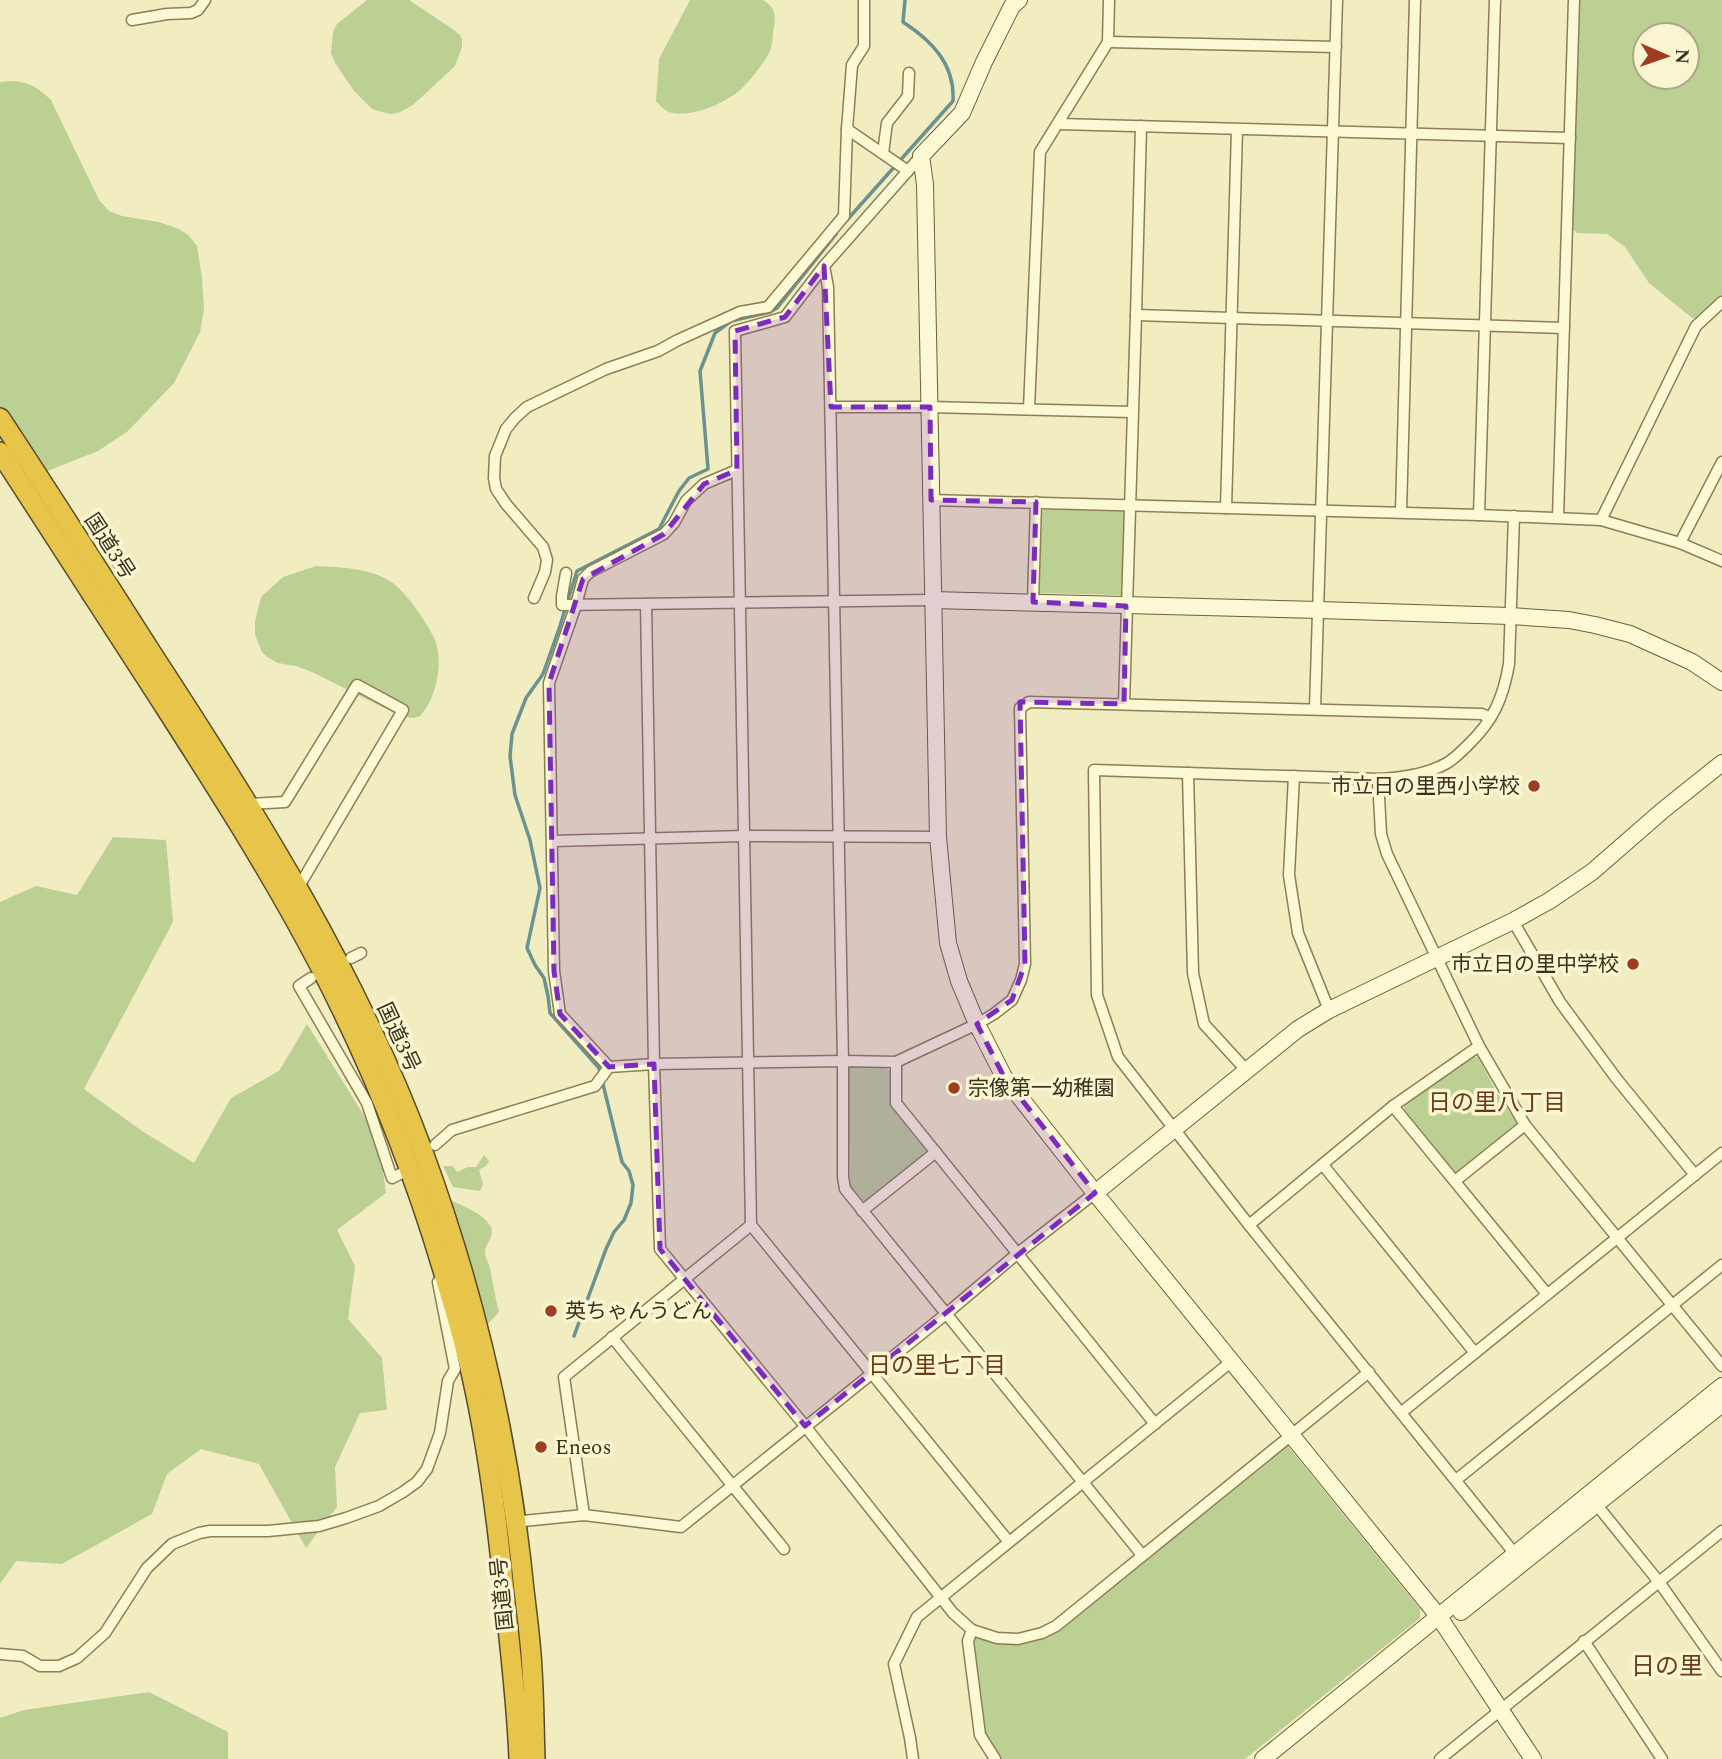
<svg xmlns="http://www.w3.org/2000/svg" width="1722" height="1759" viewBox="0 0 1722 1759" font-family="Spectral,'Noto Sans JP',serif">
  <rect width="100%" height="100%" fill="#f1edc0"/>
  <g fill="#bcd093" fill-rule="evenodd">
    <polygon points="367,0 409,0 451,28 459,34 462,39 462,47 455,66 413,105 398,113 390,114 372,109 354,91 335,63 331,53 333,32 337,24"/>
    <path d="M690,0H763C777,8 776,18 773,32C773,38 772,44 771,48C768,58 753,77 746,84C732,101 695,117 673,113C666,112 660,106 656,101L659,59Z"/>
    <path d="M1579,0H1722V296L1696,318H1692L1649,283L1625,247L1607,234L1577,233L1573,229ZM1645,35H1687V77H1645Z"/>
    <path d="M15,81C33,84 38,88 51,100L99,200L109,211L122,216L159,222L179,229L188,235L197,246L202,278L204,308L200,332L174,383L128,431L98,451L35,476L0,459V82Z"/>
    <polygon points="1047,508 1122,510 1125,515 1121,595 1039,593 1042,511"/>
    <path d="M316,566C341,567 373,568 394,584C408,595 428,624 435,640C444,663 436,699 420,716L414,718L402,717L312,672L296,666L278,663L267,657L262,652L255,635V621L261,597L283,577Z"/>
    <polygon points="113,837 166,840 173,922 84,1089 142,1131 194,1163 231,1098 279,1071 307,1024 378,1138 386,1193 337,1230 355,1266 348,1319 382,1358 387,1410 360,1413 335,1467 337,1507 306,1548 259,1464 201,1449 167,1474 152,1514 62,1564 16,1561 0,1584 0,902 36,886 77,895"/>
    <polygon points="1473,1057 1478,1057 1496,1091 1516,1122 1516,1127 1461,1172 1455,1172 1404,1110 1404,1104"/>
    <polygon points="851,1066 885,1067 890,1071 890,1105 927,1148 927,1154 868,1201 861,1201 850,1186 848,1069"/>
    <polygon points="484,1155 489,1161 486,1166 479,1170 483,1184 480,1191 453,1187 443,1166 453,1166 457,1172 468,1167 476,1167"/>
    <path d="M450,1200C461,1205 492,1217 492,1232C492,1239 485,1245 485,1252C485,1257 489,1264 490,1268C493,1283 495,1297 499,1312L487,1325L475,1277Z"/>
    <polygon points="1287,1445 1420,1609 1420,1618 1245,1759 1000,1759 984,1734 971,1639 975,1635 1019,1644 1038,1640 1056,1631"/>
    <polygon points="149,1692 228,1732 228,1759 0,1759 0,1718 24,1710"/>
  </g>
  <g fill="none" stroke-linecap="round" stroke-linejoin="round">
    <g stroke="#6a9290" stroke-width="3.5">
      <path d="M847,220L953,101C955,64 932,41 903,22L905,0"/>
      <polyline points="600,1072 599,1068 550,1013 548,996 544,978 535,965 527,948 540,888 530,840 515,795 510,756 512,734 526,698 543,674 559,629 577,571 659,529 679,491 689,478 708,469 700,371 715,333 731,321 770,312 777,308 836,234"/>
      <polyline points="574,1336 606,1249 614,1232 624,1220 631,1203 633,1185 629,1171 622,1162 602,1080"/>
    </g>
    <polyline stroke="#ccc79f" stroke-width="10" stroke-dasharray="10 5" stroke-linecap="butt" points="84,602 120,564"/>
    <g stroke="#8c7e57" stroke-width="13">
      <g id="street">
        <polyline points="132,20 167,14 191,13 198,10 205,0"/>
        <polyline points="1108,42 1336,47"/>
        <polyline points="1059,124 1570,138"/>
        <polyline points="847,129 908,171"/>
        <polyline points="883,153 887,123 908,96 909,73"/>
        <polyline points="921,156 824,266 785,317 735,331 751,1225 1009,1542"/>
        <polyline points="824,266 828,287 843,1061 843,1177 845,1189 1142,1555"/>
        <polyline points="1136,315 1564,328"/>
        <polyline points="831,407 930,407 1132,412"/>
        <polyline points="1029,409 1040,152 1108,42 1109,0"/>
        <polyline points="931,500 1479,515 1601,520 1680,543 1722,561"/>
        <polyline points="1226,508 1237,130"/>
        <polyline points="1401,512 1415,0"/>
        <polyline points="1479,515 1495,0"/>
        <path d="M1514,516L1509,664C1503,699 1493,721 1468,745C1462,751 1454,759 1447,763C1426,775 1401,778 1378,779L1094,770L1097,995L1118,1057L1249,1225L1515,1554"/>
        <polyline points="1558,517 1574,0"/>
        <polyline points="1601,520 1696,326 1722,302"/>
        <polyline points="1680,543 1722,462"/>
        <polyline points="566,573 562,596 562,605 932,600"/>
        <polyline points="534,598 545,572 547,560 543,547 506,504 496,489 494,478 495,456 506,429 515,418 527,407 606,369 658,351 678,340 740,312 768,307 844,216 847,129 852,65 864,46 864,0"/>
        <polyline points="1033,602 1036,502"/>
        <polyline points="646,604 654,1064 660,1249 805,1426 953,1613 972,1630 997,1638 1018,1639 1042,1633 1056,1626 1369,1372"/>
        <polyline points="1124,704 1136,315 1141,126"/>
        <polyline points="1315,709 1337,0"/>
        <polyline points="1188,773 1193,973 1204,1024 1247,1071"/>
        <polyline points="1294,776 1289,875 1298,933 1329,1010"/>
        <polyline points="1378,779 1381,834 1387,854 1479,1046 1525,1125 1722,1366"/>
        <polyline points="248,804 285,802 357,685 403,710 298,888"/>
        <polyline points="553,841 744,836 938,837"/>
        <polyline points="1513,921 1560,1002 1616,1078 1695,1175"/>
        <polyline points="351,958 361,953"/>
        <polyline points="311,978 299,986 367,1103 392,1178 400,1174"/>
        <polyline points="896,1062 896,1103 1155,1424"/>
        <polyline points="609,1067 654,1064 843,1061 896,1062 977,1024 994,1014 1012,1000 1021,980 1025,964 1020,708 1029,702 1482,714 1490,718"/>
        <polyline points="609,1067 560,1014 554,971 549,683 576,605 583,579 590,572 664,534 674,523 686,501 704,484 737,470"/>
        <polyline points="1393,1106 1547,1294"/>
        <polyline points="435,1145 452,1130 595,1086 609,1067"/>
        <polyline points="1323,1165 1475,1353"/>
        <polyline points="1455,1181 1525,1125"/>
        <polyline points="862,1211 936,1152"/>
        <polyline points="1249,1225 1393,1106 1479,1046"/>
        <polyline points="612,1337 784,1549"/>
        <polyline points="1402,1412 1722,1153"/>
        <polyline points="1456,1480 1722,1265"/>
        <polyline points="1592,1499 1659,1582 1722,1671"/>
        <polyline points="584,1515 564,1377 751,1225"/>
        <polyline points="513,1522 584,1515 681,1527 946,1314 1018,1253 1095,1193"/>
        <polyline points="972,1630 968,1641 980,1735 995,1759"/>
        <polyline points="1584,1641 1662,1759"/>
        <polyline points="0,1654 23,1656 40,1666 59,1666 77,1658 105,1633 147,1568 172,1544 199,1533 210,1531 268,1531 319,1526 346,1518 379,1506 403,1492 417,1482 427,1469 440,1433 448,1381 455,1369 438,1282"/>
        <polyline points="913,1759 910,1738 894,1664 917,1617 1232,1361"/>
        <polyline points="1440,1759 1722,1531"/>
      </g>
    </g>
    <g stroke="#6d5f3a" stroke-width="18">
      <g id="secondary">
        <polyline points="1019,0 1012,6 984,62 962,113 921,156 925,184 938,837 948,943 959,981 977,1024 1004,1077 1095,1193 1439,1617 1533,1759"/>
        <polyline points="932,600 1319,610 1510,616 1569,620 1595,625 1630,634 1692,662 1722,682"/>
        <polyline points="1095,1193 1298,1029 1329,1010 1513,921 1549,901 1592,872 1662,811 1722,763"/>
        <polyline points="1461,1612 1722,1404"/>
        <polyline points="1263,1759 1722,1386"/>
      </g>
    </g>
    <g stroke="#594b2b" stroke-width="22">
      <g id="highway">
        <path d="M0,418C53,498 104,579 156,660C258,816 358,976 423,1152C475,1293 509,1440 524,1590C527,1616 531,1644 532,1670C534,1700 534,1730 535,1759"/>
        <path d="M0,452C52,532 104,613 156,693C213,782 270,870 319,964C372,1066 415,1173 447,1284C457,1316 466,1348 473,1381C489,1454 498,1527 505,1601C511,1654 517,1706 519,1759"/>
      </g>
    </g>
    <use href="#street" stroke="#fbf8d4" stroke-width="10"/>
    <use href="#secondary" stroke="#fbf8d4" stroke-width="16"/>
    <use href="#highway" stroke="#e7c44a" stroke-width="19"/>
  </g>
  <path fill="#7b2cbf" fill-opacity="0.2" stroke="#7b2cbf" stroke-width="5" stroke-dasharray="14 9" stroke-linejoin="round" d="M824,266L831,407H930L931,500L1036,502L1033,602L1126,606L1124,704L1020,702L1025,964L1012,1000L977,1024L1004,1077L1095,1193L805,1426L660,1249L654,1064L609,1067L560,1014L554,971L549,683L583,579L664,534L704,484L737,470L735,331L785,317Z"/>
  <g fill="#9f3d22" stroke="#f8f5d0" stroke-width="2.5">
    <circle cx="1534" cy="786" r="7"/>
    <circle cx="1633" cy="964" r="7"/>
    <circle cx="954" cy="1088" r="7"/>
    <circle cx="551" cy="1311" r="7"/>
    <circle cx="541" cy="1447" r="7"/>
  </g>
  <g text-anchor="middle" stroke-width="7" stroke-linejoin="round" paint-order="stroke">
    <g font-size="21" fill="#3a311c" stroke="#f8f5d0">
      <text transform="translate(110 546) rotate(57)" y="7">国道3号</text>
      <text transform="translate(399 1037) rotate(65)" y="7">国道3号</text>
      <text transform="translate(502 1594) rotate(-96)" y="7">国道3号</text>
    </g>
    <g font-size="21" fill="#3a311c" stroke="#f8f5d0" text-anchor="start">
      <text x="1520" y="793" text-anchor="end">市立日の里西小学校</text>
      <text x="1619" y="971" text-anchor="end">市立日の里中学校</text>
      <text x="968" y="1095">宗像第一幼稚園</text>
      <text x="565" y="1318">英ちゃんうどん</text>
      <text x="555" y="1454">Eneos</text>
    </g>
    <g font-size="23" fill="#6a3b18" stroke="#f8f5d0">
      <text x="1497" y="1110">日の里八丁目</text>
      <text x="937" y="1373">日の里七丁目</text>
    </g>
    <g font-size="24" fill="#6a3b18" stroke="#f8f5d0">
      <text x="1667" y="1674">日の里</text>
    </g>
  </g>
  <g transform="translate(1666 56) rotate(92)"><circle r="33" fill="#f8f5d0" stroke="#aca788" stroke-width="2"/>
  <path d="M0-5L12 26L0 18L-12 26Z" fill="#9f3d22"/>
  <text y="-10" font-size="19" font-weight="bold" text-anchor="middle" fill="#3a311c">N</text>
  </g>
</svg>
